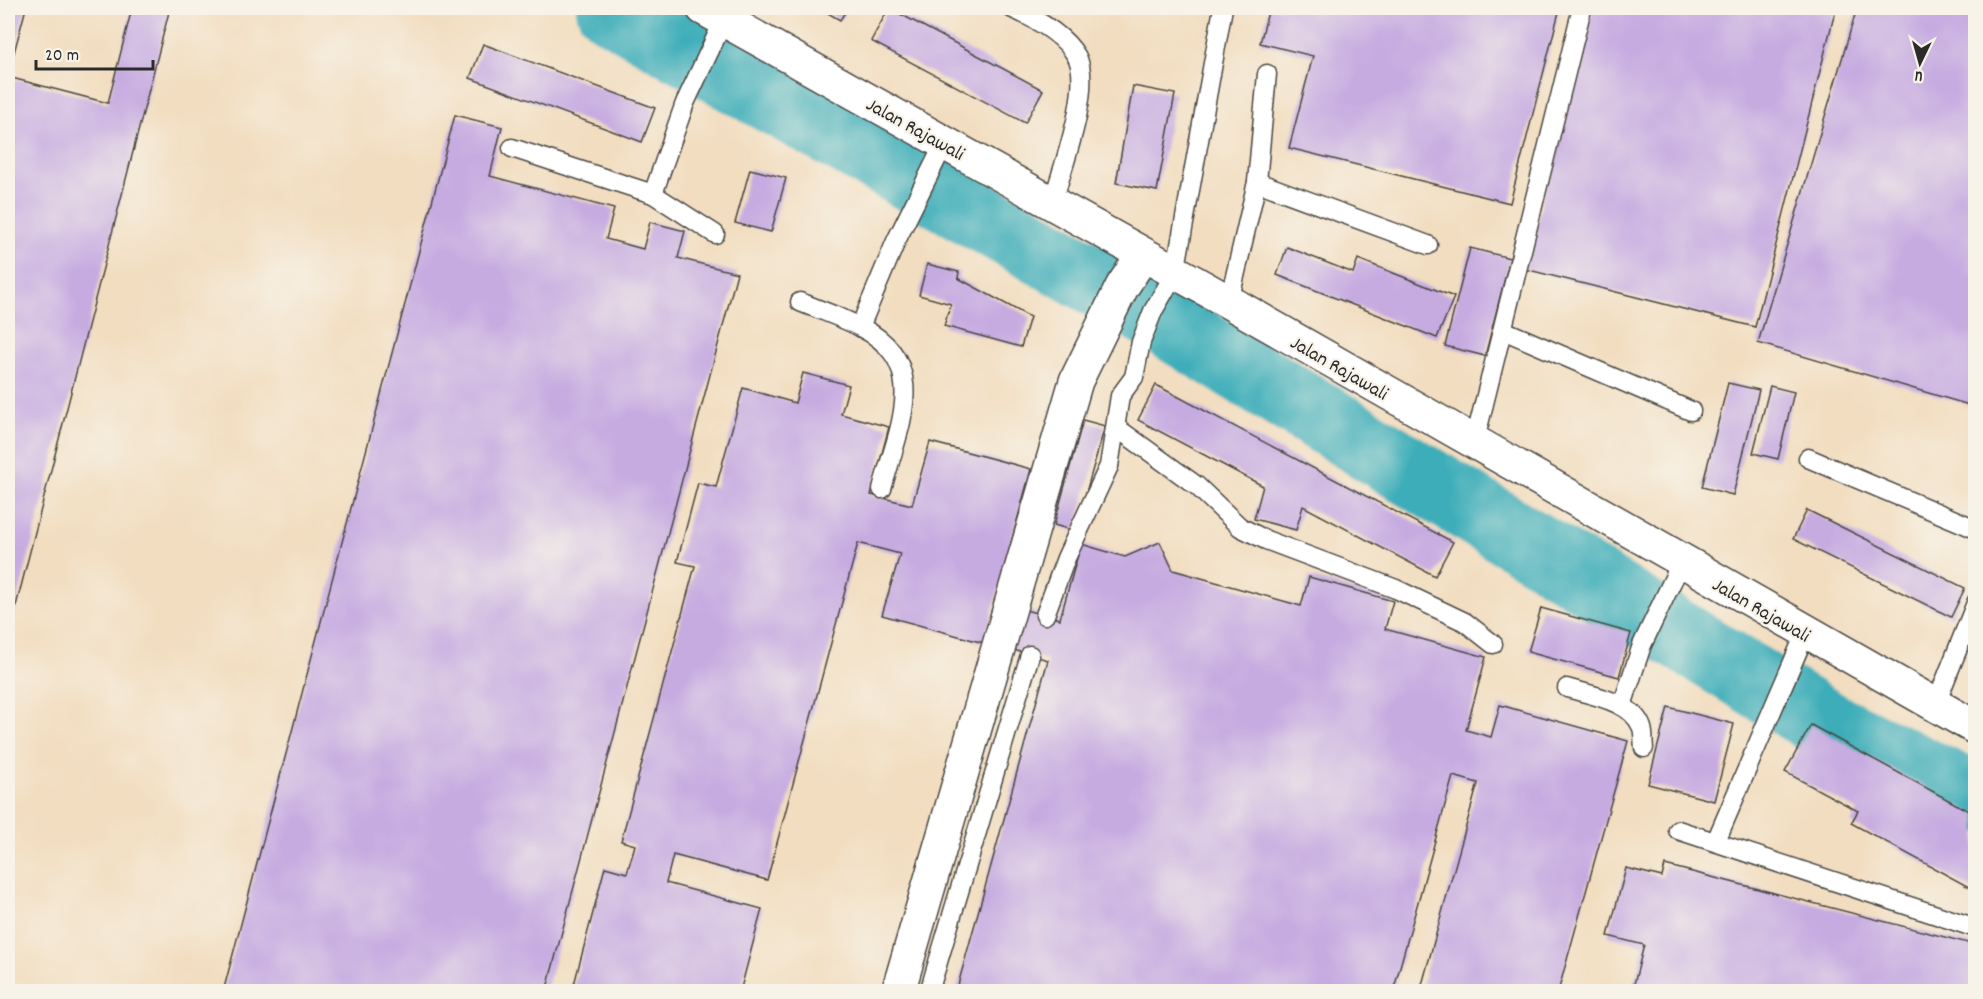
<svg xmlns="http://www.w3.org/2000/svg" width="1983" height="999" viewBox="0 0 1983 999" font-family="Dekko,sans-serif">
  <rect width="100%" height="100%" fill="#f7f3e8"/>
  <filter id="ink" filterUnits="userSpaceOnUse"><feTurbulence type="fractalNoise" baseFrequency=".0167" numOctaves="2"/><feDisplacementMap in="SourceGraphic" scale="12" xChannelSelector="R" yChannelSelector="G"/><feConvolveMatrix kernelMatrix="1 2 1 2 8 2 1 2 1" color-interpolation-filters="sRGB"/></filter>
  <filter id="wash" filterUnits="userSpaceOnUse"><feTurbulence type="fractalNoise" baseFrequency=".008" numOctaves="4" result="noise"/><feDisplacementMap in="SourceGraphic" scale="24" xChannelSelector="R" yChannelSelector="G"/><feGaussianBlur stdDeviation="1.35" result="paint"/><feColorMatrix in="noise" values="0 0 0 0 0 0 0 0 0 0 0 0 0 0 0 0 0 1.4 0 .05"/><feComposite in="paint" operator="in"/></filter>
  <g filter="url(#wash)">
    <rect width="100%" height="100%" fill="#f2ddc0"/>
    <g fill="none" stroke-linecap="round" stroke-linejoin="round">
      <polyline stroke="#3eadb9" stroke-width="70" points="611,8 1126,298 1828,726 1976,798"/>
    </g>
    <g id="blocks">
      <g fill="#c6abe1">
        <polygon points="8,8 26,8 8,75"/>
        <polygon points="132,8 170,8 8,637 8,77 108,103"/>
        <polygon points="819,8 848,8 840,20"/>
        <polygon points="889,8 1043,90 1025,123 871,41"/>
        <polygon points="1269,8 1560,8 1510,203 1289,148 1313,56 1260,43"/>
        <polygon points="1591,8 1836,8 1755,327 1525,269"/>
        <polygon points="1857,8 1976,8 1976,407 1758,343"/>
        <polygon points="483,44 655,108 642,142 470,78"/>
        <polygon points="1133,86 1175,94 1157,191 1116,183"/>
        <polygon points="455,115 502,127 490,176 614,209 606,239 643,249 650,222 685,231 678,258 737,273 546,992 223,992"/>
        <polygon points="750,169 786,178 771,232 735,223"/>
        <polygon points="1287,247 1353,273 1358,259 1454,297 1437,338 1277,275"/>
        <polygon points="1470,248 1510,258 1485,356 1445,346"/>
        <polygon points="927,264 959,272 958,278 1030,317 1021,347 944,326 951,304 919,295"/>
        <polygon points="803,373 849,385 841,414 889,427 871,495 912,505 930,442 1031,469 984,643 882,615 900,554 858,543 767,880 673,855 666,883 762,909 740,992 572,992 605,867 627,873 635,845 621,841 695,566 677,562 698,483 716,487 743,388 795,403"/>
        <polygon points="1728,383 1759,390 1733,495 1702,487"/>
        <polygon points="1156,385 1453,542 1435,576 1303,506 1296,530 1254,519 1263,486 1138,420"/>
        <polygon points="1770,386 1794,392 1778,459 1753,453"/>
        <polygon points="1083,420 1105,426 1075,531 1054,525"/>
        <polygon points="1807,510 1965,588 1951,617 1793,539"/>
        <polygon points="1160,542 1173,570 1301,606 1309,577 1393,601 1385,629 1486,657 1466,730 1491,737 1500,705 1628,741 1558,992 1420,992 1478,783 1453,776 1393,992 956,992 1048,660 1010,649 1021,609 1060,619 1081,544 1125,557"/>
        <polygon points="1541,608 1631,633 1619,677 1528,652"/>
        <polygon points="1668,707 1734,724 1714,801 1648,784"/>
        <polygon points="1811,725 1976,815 1976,891 1851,823 1858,811 1785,772"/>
        <polygon points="1665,865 1976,945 1976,992 1632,992 1644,945 1608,936 1626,868 1662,877"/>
      </g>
    </g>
  </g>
  <g filter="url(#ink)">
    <use href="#blocks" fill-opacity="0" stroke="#494641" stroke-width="1.5"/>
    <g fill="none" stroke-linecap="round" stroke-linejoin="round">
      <g stroke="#494641" stroke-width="21">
        <g id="lane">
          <path d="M1011,8C1034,18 1064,34 1077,57C1093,88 1061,171 1052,205"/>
          <polyline points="512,148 653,194 715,234"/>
          <polyline points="1257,182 1428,245"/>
          <polyline points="653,194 685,103 724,20"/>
          <path d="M800,302C820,310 841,317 860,327C933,363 898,428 882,489"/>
          <polyline points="1229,302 1257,182 1267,74"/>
          <polyline points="860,327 896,241 944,144"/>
          <polyline points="1503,330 1691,411"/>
          <polyline points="1117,428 1197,486 1240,527 1266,540 1396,589 1465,622 1493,644"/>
          <polyline points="1474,444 1582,8"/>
          <polyline points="1808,458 1976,529"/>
          <polyline points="1045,615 1066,558 1109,466 1120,396 1134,377 1141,342 1153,311 1175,273 1223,8"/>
          <path d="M1567,688C1590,695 1633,701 1642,728C1644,734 1643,742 1644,748"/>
          <polyline points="1622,706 1642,645 1681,563"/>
          <polyline points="1935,706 1976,603"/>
          <polyline points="1678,830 1976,928"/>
          <polyline points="1716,841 1805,634"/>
          <polyline points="929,992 1030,655"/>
        </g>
      </g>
      <g stroke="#494641" stroke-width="36">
        <polyline id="street" points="898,992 1076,381 1122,287 1143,255"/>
      </g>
      <g stroke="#494641" stroke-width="36">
        <polyline id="secondary" points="703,8 1229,302 1976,728"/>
      </g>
      <use href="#lane" stroke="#fff" stroke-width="18"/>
      <use href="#street" stroke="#fff" stroke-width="33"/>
      <use href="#secondary" stroke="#fff" stroke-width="33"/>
    </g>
  </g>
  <g text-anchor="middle" stroke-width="4.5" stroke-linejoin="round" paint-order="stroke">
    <g font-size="20" fill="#2b2b2b" stroke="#f7f3e8">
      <text transform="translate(916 128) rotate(29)" y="7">Jalan Rajawali</text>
      <text transform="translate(1340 367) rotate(30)" y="7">Jalan Rajawali</text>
      <text transform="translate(1762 609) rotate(30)" y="7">Jalan Rajawali</text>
    </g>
  </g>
  <rect width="1983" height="999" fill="none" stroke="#f7f3e8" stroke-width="30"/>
  <g transform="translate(1920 63) rotate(185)" stroke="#f7f3e8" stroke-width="4.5" paint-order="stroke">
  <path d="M0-4.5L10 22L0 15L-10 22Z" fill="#2b2b2b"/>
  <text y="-9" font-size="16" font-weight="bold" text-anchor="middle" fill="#2b2b2b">U</text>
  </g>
  <path d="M36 60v9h117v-9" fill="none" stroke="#2b2b2b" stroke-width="3"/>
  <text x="45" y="60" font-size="18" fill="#2b2b2b" stroke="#f7f3e8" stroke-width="4.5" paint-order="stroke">20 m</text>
</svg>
